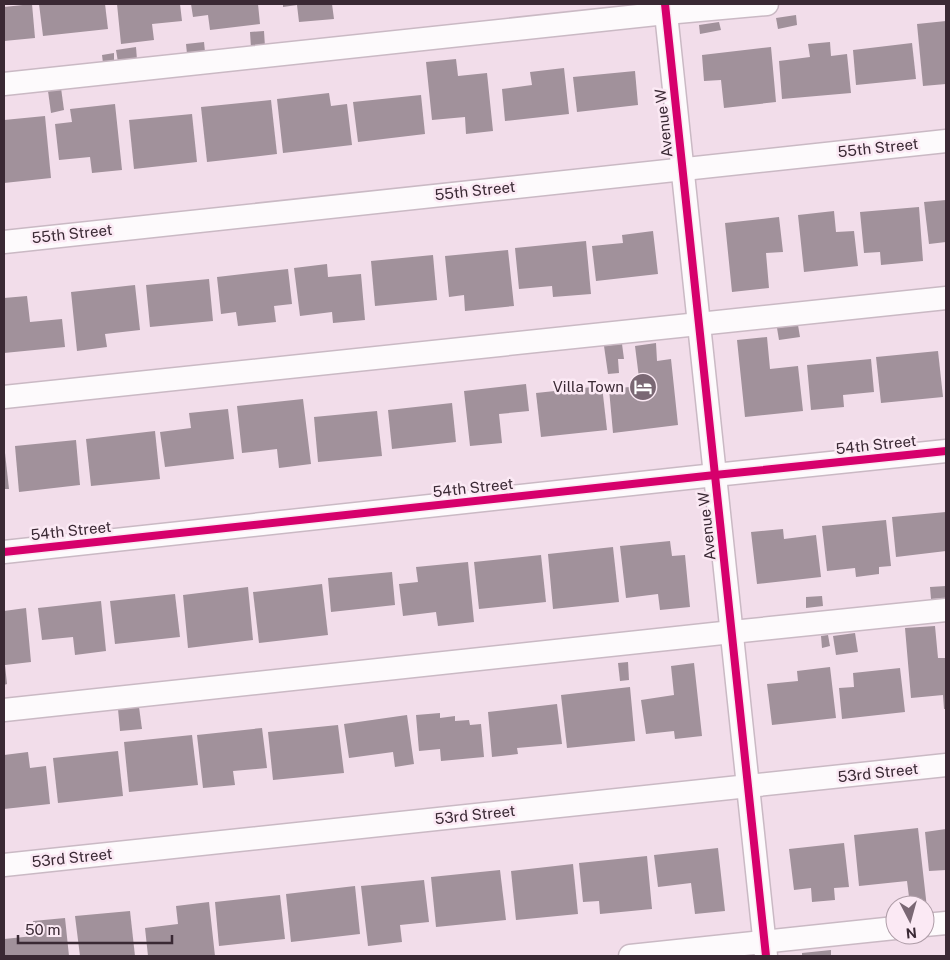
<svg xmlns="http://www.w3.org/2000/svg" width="950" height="960" viewBox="0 0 950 960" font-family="'Public Sans',sans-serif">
  <rect width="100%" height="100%" fill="#f2ddea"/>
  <g fill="#a1919b">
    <polygon points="32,4 35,38 4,41 4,7"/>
    <polygon points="39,4 105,4 108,29 43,36"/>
    <polygon points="117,4 180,4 182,21 152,24 154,40 121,44"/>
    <polygon points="191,4 258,4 260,24 210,30 208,15 193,17"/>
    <polygon points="283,4 332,4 334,19 299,22 297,5 283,7"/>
    <polygon points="796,15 797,25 778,29 776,18"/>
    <polygon points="946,21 946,84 923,86 917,24"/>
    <polygon points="719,22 721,30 700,34 699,25"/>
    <polygon points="264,31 265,47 251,48 250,32"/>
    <polygon points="204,42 205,52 187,54 186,44"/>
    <polygon points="830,42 831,56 847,54 851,93 782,99 779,61 810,57 808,44"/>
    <polygon points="912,43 916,79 856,85 853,50"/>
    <polygon points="136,47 137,60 118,62 116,50"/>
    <polygon points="771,47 776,102 724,108 721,80 704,81 702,55"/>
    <polygon points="114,53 114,61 103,63 102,55"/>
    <polygon points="456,59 458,76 487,73 493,131 466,134 465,117 432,120 426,62"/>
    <polygon points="564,68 569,114 505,121 502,89 532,85 530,72"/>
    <polygon points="635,71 638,105 577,112 573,77"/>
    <polygon points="61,88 64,110 51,113 48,91"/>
    <polygon points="329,93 331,106 347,104 352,145 283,153 277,99"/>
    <polygon points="421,95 425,134 358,142 353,102"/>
    <polygon points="271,100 277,154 207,162 201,107"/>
    <polygon points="115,104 122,170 92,173 90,157 59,160 55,124 72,122 70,109"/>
    <polygon points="192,114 197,162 134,169 129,120"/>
    <polygon points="45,116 51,178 4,183 4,120"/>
    <polygon points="946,200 946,242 929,244 924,202"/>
    <polygon points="919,207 923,261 881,265 880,252 864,253 860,212"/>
    <polygon points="834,211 836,232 854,231 858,266 804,272 798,215"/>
    <polygon points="779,217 783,252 766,253 769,288 732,292 725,223"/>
    <polygon points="653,231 658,274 596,281 592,246 623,243 622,235"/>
    <polygon points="586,241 591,294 553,297 552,286 519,289 515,248"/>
    <polygon points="508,250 514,306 465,311 464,295 449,297 445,256"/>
    <polygon points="433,255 437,300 375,306 371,261"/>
    <polygon points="327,264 328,277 361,274 365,320 333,323 332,312 300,316 294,268"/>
    <polygon points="288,269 292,304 274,306 276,322 238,326 236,312 221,314 217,277"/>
    <polygon points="209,279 213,321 150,327 146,285"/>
    <polygon points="135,285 140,330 105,334 107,347 77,351 71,292"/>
    <polygon points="27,296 30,322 62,319 65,347 4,353 4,298"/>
    <polygon points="798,325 800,337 779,340 777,328"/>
    <polygon points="767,337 770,369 798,366 803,411 745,417 737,340"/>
    <polygon points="656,343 657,361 671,359 678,425 613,433 609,389 640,386 635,346"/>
    <polygon points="622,344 624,359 618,359 619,373 608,374 604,346"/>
    <polygon points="938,351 943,397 881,403 876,357"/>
    <polygon points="871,359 874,392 843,395 844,407 811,410 807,365"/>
    <polygon points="526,384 529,411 499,414 502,443 470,446 464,391"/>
    <polygon points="602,386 607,430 541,437 536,393"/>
    <polygon points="303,399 311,464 279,468 277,449 242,453 237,406"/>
    <polygon points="452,403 456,442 392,449 388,410"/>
    <polygon points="228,409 234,459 165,467 160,432 191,428 189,413"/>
    <polygon points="377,411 382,456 318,462 314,417"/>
    <polygon points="155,431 160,479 91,486 86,439"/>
    <polygon points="76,440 80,485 19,492 15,446"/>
    <polygon points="4,453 5,453 9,489 4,489"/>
    <polygon points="946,512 946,551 896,557 892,517"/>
    <polygon points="886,520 891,566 879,567 879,574 856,577 855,568 827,571 822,526"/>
    <polygon points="783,529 784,539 816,535 821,577 757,584 751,532"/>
    <polygon points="670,541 672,556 685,555 690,607 660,610 658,594 626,598 620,546"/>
    <polygon points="613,547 619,602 553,609 548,554"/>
    <polygon points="541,555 546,602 479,609 474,562"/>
    <polygon points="468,562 474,622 438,626 436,612 403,616 399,584 418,582 416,567"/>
    <polygon points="392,572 395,605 331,612 328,578"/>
    <polygon points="322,584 328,635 259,643 253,592"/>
    <polygon points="946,586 946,598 931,599 930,587"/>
    <polygon points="248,587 253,640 188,648 183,595"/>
    <polygon points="175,594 180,637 115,644 110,601"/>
    <polygon points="822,596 823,606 806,608 806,597"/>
    <polygon points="101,601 106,651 75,655 73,637 42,640 38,608"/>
    <polygon points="26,608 31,662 5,665 7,684 4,685 4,611"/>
    <polygon points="935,626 938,658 946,658 946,709 944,709 943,695 911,698 905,628"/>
    <polygon points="855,633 858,652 836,655 833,636"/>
    <polygon points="828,635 830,646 822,648 821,636"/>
    <polygon points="628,662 629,680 620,681 618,663"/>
    <polygon points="694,663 702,736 675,739 674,731 646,734 641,700 674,695 671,666"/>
    <polygon points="830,667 836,718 772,725 767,684 798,681 797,671"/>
    <polygon points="900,668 905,712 842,719 839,688 854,687 853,673"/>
    <polygon points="630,687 635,741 567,748 561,695"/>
    <polygon points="557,704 562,744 517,748 518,754 492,757 488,712"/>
    <polygon points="139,707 142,729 120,731 118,709"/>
    <polygon points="440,713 440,718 455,716 455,721 469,720 470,725 481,724 484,757 441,761 440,749 419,751 416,715"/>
    <polygon points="407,715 414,764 395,767 393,752 349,758 344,724"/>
    <polygon points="338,725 344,773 273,780 268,732"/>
    <polygon points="262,728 267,768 233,771 235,785 203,788 197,735"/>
    <polygon points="192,735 198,785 129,792 124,742"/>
    <polygon points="118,751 123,796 58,803 53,758"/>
    <polygon points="28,752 30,768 46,766 50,804 4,809 4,755"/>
    <polygon points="918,828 927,908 925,908 925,905 910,905 907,881 859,886 854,835"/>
    <polygon points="946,829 946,870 929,871 925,832"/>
    <polygon points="844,843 849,887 834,888 835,900 812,902 811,888 794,890 789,849"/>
    <polygon points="718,848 725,911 695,914 691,883 658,887 654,855"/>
    <polygon points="647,856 652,909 600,914 599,901 583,902 579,863"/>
    <polygon points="573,864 578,914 516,920 511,871"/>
    <polygon points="500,870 506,920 436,927 431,877"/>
    <polygon points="424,880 429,922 400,925 402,942 368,946 361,886"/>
    <polygon points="355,886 360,934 291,942 286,894"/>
    <polygon points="280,895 285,939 219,946 215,902"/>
    <polygon points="209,902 215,956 148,956 145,928 178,924 176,906"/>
    <polygon points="130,911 135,956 80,956 75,916"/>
    <polygon points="65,918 69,956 4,956 4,939 34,936 33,921"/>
    <polygon points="831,950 831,956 802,956 802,953"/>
  </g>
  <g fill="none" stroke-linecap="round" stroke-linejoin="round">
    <g stroke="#cab9c4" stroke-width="25">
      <g id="minor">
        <polyline points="665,4 766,956"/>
        <polyline points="4,84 666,13 767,4"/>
        <polyline points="4,242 946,141"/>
        <polyline points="4,397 946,298"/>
        <polyline points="4,552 715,475 946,451"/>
        <polyline points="4,710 732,632 946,610"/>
        <polyline points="4,865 946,765"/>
        <polyline points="925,925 946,923"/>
        <polyline points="630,956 895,928"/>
      </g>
    </g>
    <use href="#minor" stroke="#fdfafc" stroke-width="22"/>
    <g stroke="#fbe9f4" stroke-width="11">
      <g id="cycleway">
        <polyline points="665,4 766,956"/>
        <polyline points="4,552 715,475 946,451"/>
      </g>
    </g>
    <use href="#cycleway" stroke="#d6006c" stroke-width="8"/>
  </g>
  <defs>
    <g id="hotel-disc" transform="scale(1.4375)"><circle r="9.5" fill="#7a6874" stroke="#fbe9f4"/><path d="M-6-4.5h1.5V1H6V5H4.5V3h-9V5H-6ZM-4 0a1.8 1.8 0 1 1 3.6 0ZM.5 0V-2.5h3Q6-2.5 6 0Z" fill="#fff"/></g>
  </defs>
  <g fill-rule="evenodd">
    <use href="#hotel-disc" x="643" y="387"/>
  </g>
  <g text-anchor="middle" stroke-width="5" stroke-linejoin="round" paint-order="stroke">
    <g font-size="15" fill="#3a2934" stroke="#fbe9f4">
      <text transform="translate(664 123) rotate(-96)" y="5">Avenue W</text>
      <text transform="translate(878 148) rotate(-6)" y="5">55th Street</text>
      <text transform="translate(475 191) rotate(-6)" y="5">55th Street</text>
      <text transform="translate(72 234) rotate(-6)" y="5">55th Street</text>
      <text transform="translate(876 445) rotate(-6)" y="5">54th Street</text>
      <text transform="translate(473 488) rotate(-6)" y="5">54th Street</text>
      <text transform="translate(707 526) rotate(-96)" y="5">Avenue W</text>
      <text transform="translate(71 531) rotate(-6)" y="5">54th Street</text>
      <text transform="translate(878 773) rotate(-6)" y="5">53rd Street</text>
      <text transform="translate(475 815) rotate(-6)" y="5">53rd Street</text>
      <text transform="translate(72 858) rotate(-6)" y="5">53rd Street</text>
    </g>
    <g font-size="15" fill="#3a2934" stroke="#fbe9f4" text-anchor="end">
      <text x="624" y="392">Villa Town</text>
    </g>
  </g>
  <rect width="950" height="960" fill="none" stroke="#3a2934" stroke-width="10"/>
  <g transform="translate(910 920) rotate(174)"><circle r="24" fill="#fbe9f4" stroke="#ae9ca7"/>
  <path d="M0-4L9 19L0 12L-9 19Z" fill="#7a6874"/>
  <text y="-8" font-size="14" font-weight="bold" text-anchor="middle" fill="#3a2934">N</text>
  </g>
  <path d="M18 935v8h154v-8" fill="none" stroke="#3a2934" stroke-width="2.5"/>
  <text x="25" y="935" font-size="15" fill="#3a2934" stroke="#fbe9f4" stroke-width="4" paint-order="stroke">50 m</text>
</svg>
